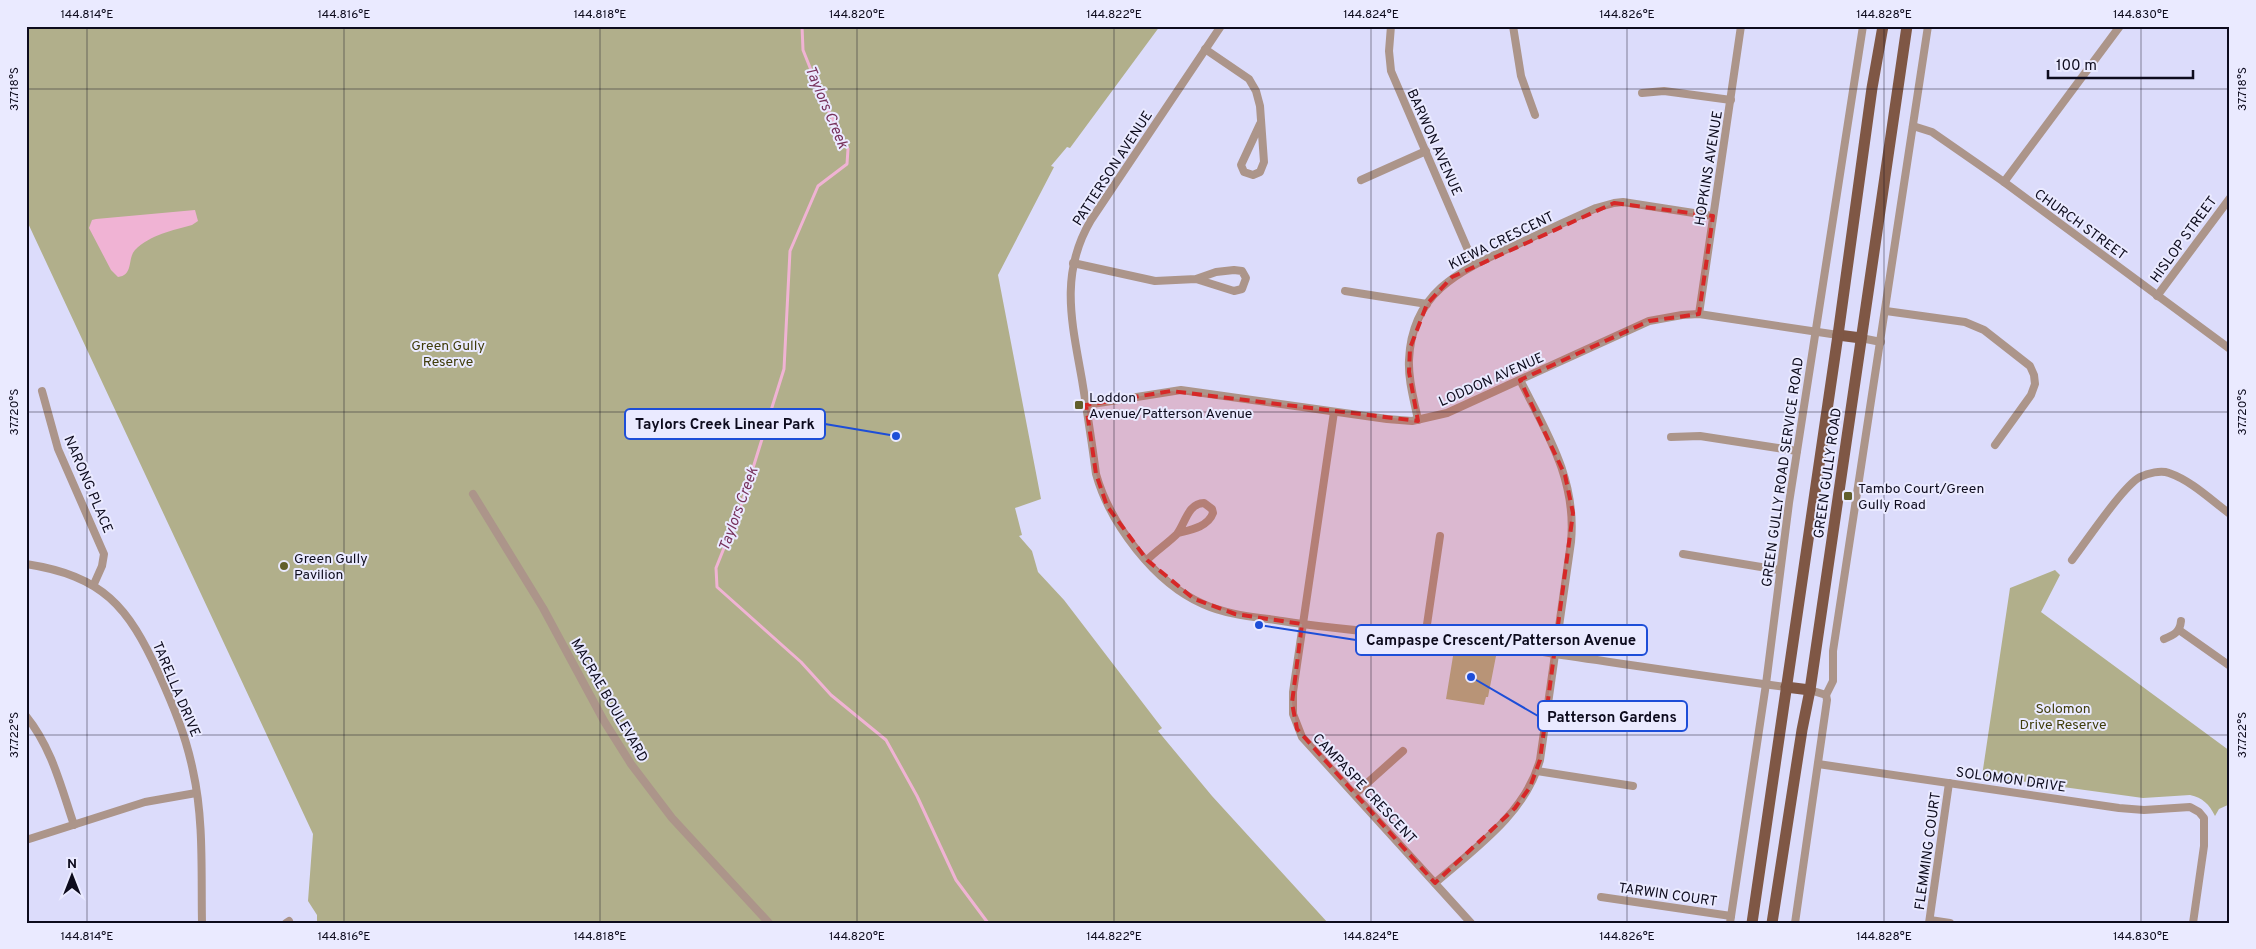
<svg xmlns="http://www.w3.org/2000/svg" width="2256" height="949" viewBox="0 0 2256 949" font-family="Overpass,sans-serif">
  <rect width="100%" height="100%" fill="#dcdcfb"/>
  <g fill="#b1af8b">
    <polygon points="27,26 1160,26 1070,148 1067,147 1051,166 1054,167 998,275 1041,499 1015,508 1022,535 1019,536 1032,551 1038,572 1064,600 1162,728 1158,731 1212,796 1328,923 317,923 317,915 308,901 313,834 26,219"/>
    <path d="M2055,570L2060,575L2041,612L2230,751V804L2219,809L2215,816C2209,804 2203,798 2190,795L2143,798L1982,776L2010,588Z"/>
    <polygon points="1454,650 1496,656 1488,697 1486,697 1484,705 1446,699"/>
  </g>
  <path fill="#f0b3d4" d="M195,210L198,221L192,225C173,230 150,235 135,250C127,259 134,275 118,277L111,270L89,228L92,220L96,219Z"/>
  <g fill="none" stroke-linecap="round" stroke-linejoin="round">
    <polyline stroke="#f0b3d4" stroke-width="3" points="802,26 803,50 823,100 848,149 847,164 818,186 790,251 784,369 742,503 716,568 717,587 801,662 831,695 886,740 917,796 956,880 988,923"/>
    <g stroke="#ac958a" stroke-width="8">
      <path d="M1221,26L1091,220C1059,274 1072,323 1082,380C1087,411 1092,443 1096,474C1110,524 1155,583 1203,604C1227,615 1256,617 1282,621C1346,631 1411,635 1476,642C1502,645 1529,650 1555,654C1632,665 1709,677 1786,687"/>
      <polyline points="1391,26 1389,51 1391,71 1474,264"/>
      <polyline points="1513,26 1521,76 1535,115"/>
      <polyline points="1205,49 1249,79 1256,91 1260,106 1264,162 1260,172 1253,175 1244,172 1241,165 1260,124"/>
      <polyline points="1642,93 1664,91 1731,100"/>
      <polyline points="1913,126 1932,132 2004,182 2230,349"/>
      <polyline points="1361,180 1426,151"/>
      <polyline points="2004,182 2120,26"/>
      <polyline points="1073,263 1155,281 1196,279 1216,272 1234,270 1242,271 1246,278 1242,289 1234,291 1196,279"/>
      <polyline points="1345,291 1427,304"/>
      <polyline points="2157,296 2230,198"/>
      <polyline points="1886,311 1965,322 1984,330 2030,366 2034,375 2035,384 2031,395 1995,445"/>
      <polyline points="1699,314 1741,26"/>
      <polyline points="1861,338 1881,342"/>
      <polyline points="42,391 58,449 104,554 102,566 94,584"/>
      <polyline points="1086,405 1181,390 1387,419 1412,421 1447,413 1649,321 1682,315 1699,314 1838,335"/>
      <polyline points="1334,412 1293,692 1293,714 1302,737 1471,923"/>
      <path d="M1418,420C1414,400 1408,380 1409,360C1412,290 1462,270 1516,245C1543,232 1569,220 1596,208L1614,203L1623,202L1713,216"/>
      <polyline points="1671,437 1700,436 1797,451"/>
      <polyline points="473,494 543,608 604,721 631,764 672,818 769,923"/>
      <polyline points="1683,554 1779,570"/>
      <path d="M1147,560C1156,551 1168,543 1177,534C1185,524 1188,503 1204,503L1212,509L1213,513C1208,527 1190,530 1178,533"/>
      <path d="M2072,560C2086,542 2123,486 2140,477C2148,473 2161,470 2169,473C2192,481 2211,500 2230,514"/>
      <path d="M26,564C103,576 128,606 159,674C173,705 186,736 193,771C204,820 201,873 202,923"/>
      <polyline points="2179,630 2230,666"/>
      <polyline points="1425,638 1440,536"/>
      <path d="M2164,639C2174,635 2180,632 2181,621"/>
      <polyline points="1826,695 1833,681 1833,651 1928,26"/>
      <path d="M26,716C52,748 61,787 74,825"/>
      <polyline points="1818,764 2119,808 2144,810 2190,807 2199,812 2204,818 2204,846 2193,923"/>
      <polyline points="1537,771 1633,786"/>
      <polyline points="1355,794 1403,751"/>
      <polyline points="26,840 145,802 196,793"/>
      <path d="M1435,883C1474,849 1526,813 1540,760L1571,542C1577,480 1547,433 1520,380"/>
      <polyline points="1601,897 1731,916"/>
      <polyline points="1930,920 1950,923"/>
      <polyline points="286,923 289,921"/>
      <polyline points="1730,923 1766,684 1789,503 1863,26"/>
      <polyline points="1795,923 1827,700 1826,695 1810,690"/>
      <polyline points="1929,923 1949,783"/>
    </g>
    <g stroke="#7f5745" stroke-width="11">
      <polyline points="1838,335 1861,338"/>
      <polyline points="1786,687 1810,690"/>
      <polyline points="1752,923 1838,335 1872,88 1883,26"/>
      <polyline points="1772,923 1802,730 1810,690 1907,26"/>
    </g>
  </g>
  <path fill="#d62828" fill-opacity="0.2" stroke="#d62828" stroke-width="4" stroke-dasharray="10 6" stroke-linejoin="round" d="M1614,203L1713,216L1699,314L1649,321L1520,380L1565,475L1573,513L1540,760L1530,787L1515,808L1435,883L1297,729L1292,703L1302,624L1235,614L1194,599L1147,560L1107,506L1096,474L1086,405L1171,391L1418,421L1409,372L1410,348L1427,304L1452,277Z"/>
  <path fill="none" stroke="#0d0b1d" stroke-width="1" stroke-opacity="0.45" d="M87,26V923M344,26V923M600,26V923M857,26V923M1114,26V923M1371,26V923M1627,26V923M1884,26V923M2141,26V923M26,89H2230M26,412H2230M26,735H2230"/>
  <g fill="#615e2b" stroke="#eaeaff" stroke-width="2">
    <rect x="1074" y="400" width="10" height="10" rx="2.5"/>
    <rect x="1843" y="491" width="10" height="10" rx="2.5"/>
    <circle cx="284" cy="566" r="5"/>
  </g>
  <g text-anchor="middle" stroke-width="4" stroke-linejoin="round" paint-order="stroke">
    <g font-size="14" fill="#0d0b1d" stroke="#eaeaff">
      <text transform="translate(1435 142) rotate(66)" y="5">BARWON AVENUE</text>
      <text transform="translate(1112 168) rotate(-57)" y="5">PATTERSON AVENUE</text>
      <text transform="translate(1708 168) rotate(-81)" y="5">HOPKINS AVENUE</text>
      <text transform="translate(2081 224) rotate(36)" y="5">CHURCH STREET</text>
      <text transform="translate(2183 239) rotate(-54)" y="5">HISLOP STREET</text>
      <text transform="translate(1501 240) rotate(-26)" y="5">KIEWA CRESCENT</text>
      <text transform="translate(1491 379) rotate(-24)" y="5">LODDON AVENUE</text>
      <text transform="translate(1782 472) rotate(-82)" y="5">GREEN GULLY ROAD SERVICE ROAD</text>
      <text transform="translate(1827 473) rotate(-82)" y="5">GREEN GULLY ROAD</text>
      <text transform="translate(89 484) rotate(67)" y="5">NARONG PLACE</text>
      <text transform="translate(177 689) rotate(67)" y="5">TARELLA DRIVE</text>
      <text transform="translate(610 700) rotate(60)" y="5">MACRAE BOULEVARD</text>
      <text transform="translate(2011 779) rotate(8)" y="5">SOLOMON DRIVE</text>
      <text transform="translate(1365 788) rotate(47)" y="5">CAMPASPE CRESCENT</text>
      <text transform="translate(1927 851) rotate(-82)" y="5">FLEMMING COURT</text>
      <text transform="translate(1668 894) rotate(8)" y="5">TARWIN COURT</text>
    </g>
    <g font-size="14" fill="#403d0b" stroke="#eaeaff">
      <text x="448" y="350">Green Gully<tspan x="448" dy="16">Reserve</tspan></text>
      <text x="2063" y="713">Solomon<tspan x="2063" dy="16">Drive Reserve</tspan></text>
    </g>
    <g font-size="14" fill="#0d0b1d" stroke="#eaeaff" text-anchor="start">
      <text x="1089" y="402">Loddon<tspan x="1089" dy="16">Avenue/Patterson Avenue</tspan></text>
      <text x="1858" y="493">Tambo Court/Green<tspan x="1858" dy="16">Gully Road</tspan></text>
      <text x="294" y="563">Green Gully<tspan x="294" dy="16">Pavilion</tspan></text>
    </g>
    <g font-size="15" font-style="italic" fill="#77315b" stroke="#eaeaff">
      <text transform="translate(827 107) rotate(67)" y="5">Taylors Creek</text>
      <text transform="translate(738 509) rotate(-70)" y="5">Taylors Creek</text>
    </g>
  </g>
  <path fill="none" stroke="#1d4ed8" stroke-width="2" d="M896 436L825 424M1259 625L1356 640M1471 677L1538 716"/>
  <g fill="#1d4ed8" stroke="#eaeaff" stroke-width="2">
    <circle cx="896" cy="436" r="5"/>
    <circle cx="1259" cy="625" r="5"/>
    <circle cx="1471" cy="677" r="5"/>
  </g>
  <g fill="#eaeaff" stroke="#1d4ed8" stroke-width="2">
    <rect x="625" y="409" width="200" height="30" rx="5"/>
    <rect x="1356" y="625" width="291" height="30" rx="5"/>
    <rect x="1538" y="701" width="149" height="30" rx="5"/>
  </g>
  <g font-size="15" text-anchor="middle" font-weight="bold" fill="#0d0b1d">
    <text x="725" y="429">Taylors Creek Linear Park</text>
    <text x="1501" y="645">Campaspe Crescent/Patterson Avenue</text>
    <text x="1612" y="722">Patterson Gardens</text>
  </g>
  <rect width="2256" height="949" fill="none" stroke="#eaeaff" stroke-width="55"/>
  <g transform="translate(72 876)" stroke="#eaeaff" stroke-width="4" paint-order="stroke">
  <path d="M0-4L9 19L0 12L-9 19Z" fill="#0d0b1d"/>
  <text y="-8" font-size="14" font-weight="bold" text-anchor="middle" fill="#0d0b1d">N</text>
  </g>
  <path d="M2048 70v8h145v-8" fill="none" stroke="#0d0b1d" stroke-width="2.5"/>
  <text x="2056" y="70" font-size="15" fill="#0d0b1d" stroke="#eaeaff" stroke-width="4" paint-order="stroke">100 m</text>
  <rect x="28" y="28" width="2200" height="894" fill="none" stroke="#0d0b1d" stroke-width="2"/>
  <g font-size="12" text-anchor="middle" fill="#0d0b1d">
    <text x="87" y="18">144.814°E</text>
    <text x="344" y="18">144.816°E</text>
    <text x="600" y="18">144.818°E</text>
    <text x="857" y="18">144.820°E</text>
    <text x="1114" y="18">144.822°E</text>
    <text x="1371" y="18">144.824°E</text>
    <text x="1627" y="18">144.826°E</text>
    <text x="1884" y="18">144.828°E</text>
    <text x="2141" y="18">144.830°E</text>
    <text transform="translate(14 89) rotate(-90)" y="4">37.718°S</text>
    <text transform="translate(2242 89) rotate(-90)" y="4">37.718°S</text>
    <text transform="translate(14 412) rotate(-90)" y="4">37.720°S</text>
    <text transform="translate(2242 412) rotate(-90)" y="4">37.720°S</text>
    <text transform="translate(14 735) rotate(-90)" y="4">37.722°S</text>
    <text transform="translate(2242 735) rotate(-90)" y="4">37.722°S</text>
    <text x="87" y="940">144.814°E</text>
    <text x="344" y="940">144.816°E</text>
    <text x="600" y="940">144.818°E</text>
    <text x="857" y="940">144.820°E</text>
    <text x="1114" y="940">144.822°E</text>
    <text x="1371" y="940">144.824°E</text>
    <text x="1627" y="940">144.826°E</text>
    <text x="1884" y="940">144.828°E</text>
    <text x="2141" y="940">144.830°E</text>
  </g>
</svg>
